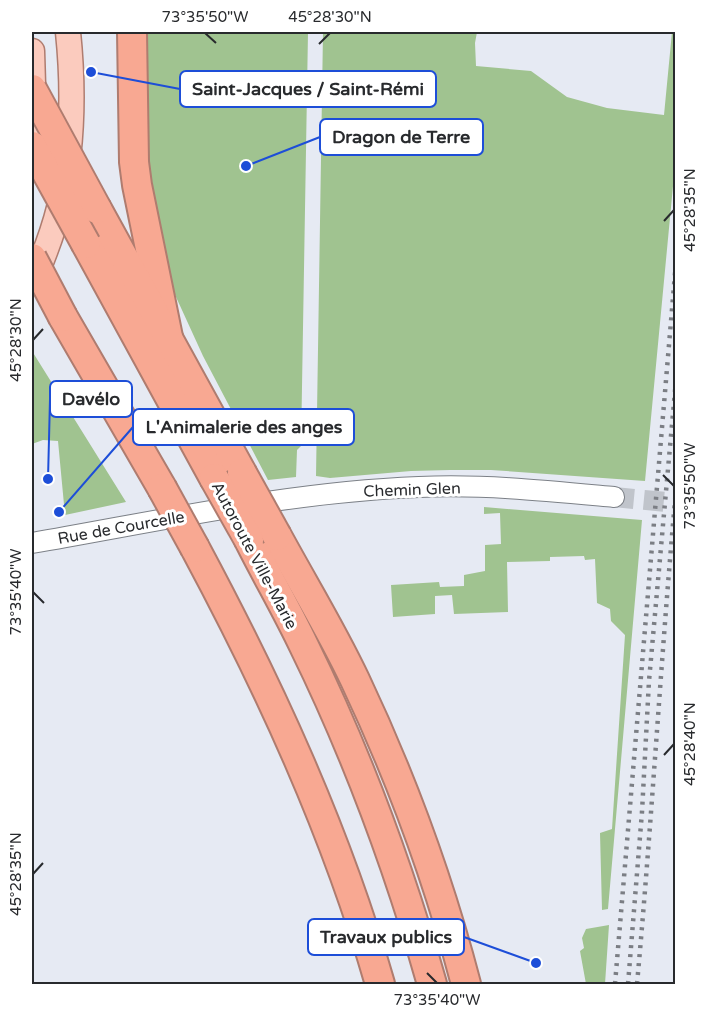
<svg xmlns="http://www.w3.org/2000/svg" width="707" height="1016" viewBox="0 0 707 1016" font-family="'Varela Round',sans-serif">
  <rect width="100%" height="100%" fill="#e6eaf3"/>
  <g fill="#a0c390">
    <polygon points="147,32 308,32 301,446 297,450 296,477 268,480 203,356 171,286 148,195 141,35"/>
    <polygon points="323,32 477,32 475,43 476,66 531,71 567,97 607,108 664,115 672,32 675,32 675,165 645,481 491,470 450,470 411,471 330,478 316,476"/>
    <polygon points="32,351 126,502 65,515 58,441 43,440 32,444"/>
    <polygon points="484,507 642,520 608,909 602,910 600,833 612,829 625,635 611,621 610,609 597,603 595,559 585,560 584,556 550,557 550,561 507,562 508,612 454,614 452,595 435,596 435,614 393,617 391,585 439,582 440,587 464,586 464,575 485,571 485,545 501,544 500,513 484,514"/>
    <polygon points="609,925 605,984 586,984 580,951 584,948 582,938 586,929"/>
  </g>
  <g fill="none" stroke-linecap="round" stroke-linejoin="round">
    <polyline stroke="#c0c4cb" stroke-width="20" stroke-dasharray="20 10" stroke-linecap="butt" points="614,497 676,503"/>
    <g stroke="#7c8087" stroke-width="22">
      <path id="minor" d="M32,543C160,521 288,492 419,487C484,484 550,491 614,497"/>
    </g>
    <g stroke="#af7c6f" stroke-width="27">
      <g id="major">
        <polyline points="32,51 33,84 32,141"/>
        <path d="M33,282C43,258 53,233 59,208C73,150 74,90 68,32"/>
      </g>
    </g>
    <g stroke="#af7c6f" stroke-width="32">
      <g id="highway">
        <polyline points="132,32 134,162 137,185 168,337"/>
        <polyline points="97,209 242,473"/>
        <polyline points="86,244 214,478"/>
        <polyline points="63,317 162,488"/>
        <path d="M277,536C303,584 332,631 355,680C401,777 439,881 466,984"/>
        <path d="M249,540C267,576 287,610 304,646C357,754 399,868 432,984"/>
        <path d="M195,548C270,688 336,831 380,984"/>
      </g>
    </g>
    <use href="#minor" stroke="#fff" stroke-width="20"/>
    <use href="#major" stroke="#fbcbbe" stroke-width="24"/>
    <use href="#highway" stroke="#f8a892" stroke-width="28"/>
    <g stroke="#7b7e84" stroke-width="4.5" stroke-dasharray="3 6" stroke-linecap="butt">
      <polyline points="615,984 676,262"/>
      <polyline points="628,984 642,812 649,681 676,380"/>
      <path d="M637,984C652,820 661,655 676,490"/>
    </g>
    <g stroke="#af7c6f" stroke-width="32" stroke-linecap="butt">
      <g id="highway-bridge">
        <polyline points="32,89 97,209"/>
        <polyline points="32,146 86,244"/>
        <polyline points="32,258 63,317"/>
        <polyline points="242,473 277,536"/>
        <polyline points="214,478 249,540"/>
        <polyline points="162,488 195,548"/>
      </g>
    </g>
    <use href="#highway-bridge" stroke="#f8a892" stroke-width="28"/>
  </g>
  <path fill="none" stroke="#282a2d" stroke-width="2" d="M205,33L216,43M319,44L330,33M664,221L674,210M33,340L43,329M663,475L674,486M33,592L44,603M664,755L674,744M33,874L43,863M427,973L437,983"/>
  <g text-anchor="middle" stroke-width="6" stroke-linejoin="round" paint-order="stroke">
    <g font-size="16" fill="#282a2d" stroke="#fff">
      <text transform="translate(412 489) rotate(-2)" y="6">Chemin Glen</text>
      <text transform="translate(121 527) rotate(-10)" y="6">Rue de Courcelle</text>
      <text transform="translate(255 555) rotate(62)" y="6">Autoroute Ville-Marie</text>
    </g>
  </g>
  <path fill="none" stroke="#1d4ed8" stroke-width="2" d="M91 72L180 89M246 166L320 137M48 479L50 399M59 512L133 427M536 963L464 937"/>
  <g fill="#1d4ed8" stroke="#fff" stroke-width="2">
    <circle cx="91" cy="72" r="6"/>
    <circle cx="246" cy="166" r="6"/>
    <circle cx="48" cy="479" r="6"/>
    <circle cx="59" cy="512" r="6"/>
    <circle cx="536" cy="963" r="6"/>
  </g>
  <g fill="#fff" stroke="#1d4ed8" stroke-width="2">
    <rect x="180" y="71" width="256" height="36" rx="6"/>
    <rect x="320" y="119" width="163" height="36" rx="6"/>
    <rect x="50" y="381" width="82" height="36" rx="6"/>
    <rect x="133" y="409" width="221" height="36" rx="6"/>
    <rect x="308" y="919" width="156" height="36" rx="6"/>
  </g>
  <g font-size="18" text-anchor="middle" font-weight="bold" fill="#282a2d">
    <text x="308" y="95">Saint-Jacques / Saint-Rémi</text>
    <text x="401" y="143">Dragon de Terre</text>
    <text x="91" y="405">Davélo</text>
    <text x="244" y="433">L'Animalerie des anges</text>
    <text x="386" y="943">Travaux publics</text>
  </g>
  <rect width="707" height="1016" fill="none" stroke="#ffffff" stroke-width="66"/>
  <rect x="33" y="33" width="641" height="950" fill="none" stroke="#282a2d" stroke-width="2"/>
  <g font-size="15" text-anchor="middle" fill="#282a2d">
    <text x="205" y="22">73°35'50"W</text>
    <text x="330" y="22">45°28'30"N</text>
    <text transform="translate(690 210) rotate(-90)" y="5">45°28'35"N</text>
    <text transform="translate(16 340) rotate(-90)" y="5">45°28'30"N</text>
    <text transform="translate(690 486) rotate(-90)" y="5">73°35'50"W</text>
    <text transform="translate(16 592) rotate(-90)" y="5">73°35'40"W</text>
    <text transform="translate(690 744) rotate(-90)" y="5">45°28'40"N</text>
    <text transform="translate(16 874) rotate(-90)" y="5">45°28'35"N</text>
    <text x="437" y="1005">73°35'40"W</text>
  </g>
</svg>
